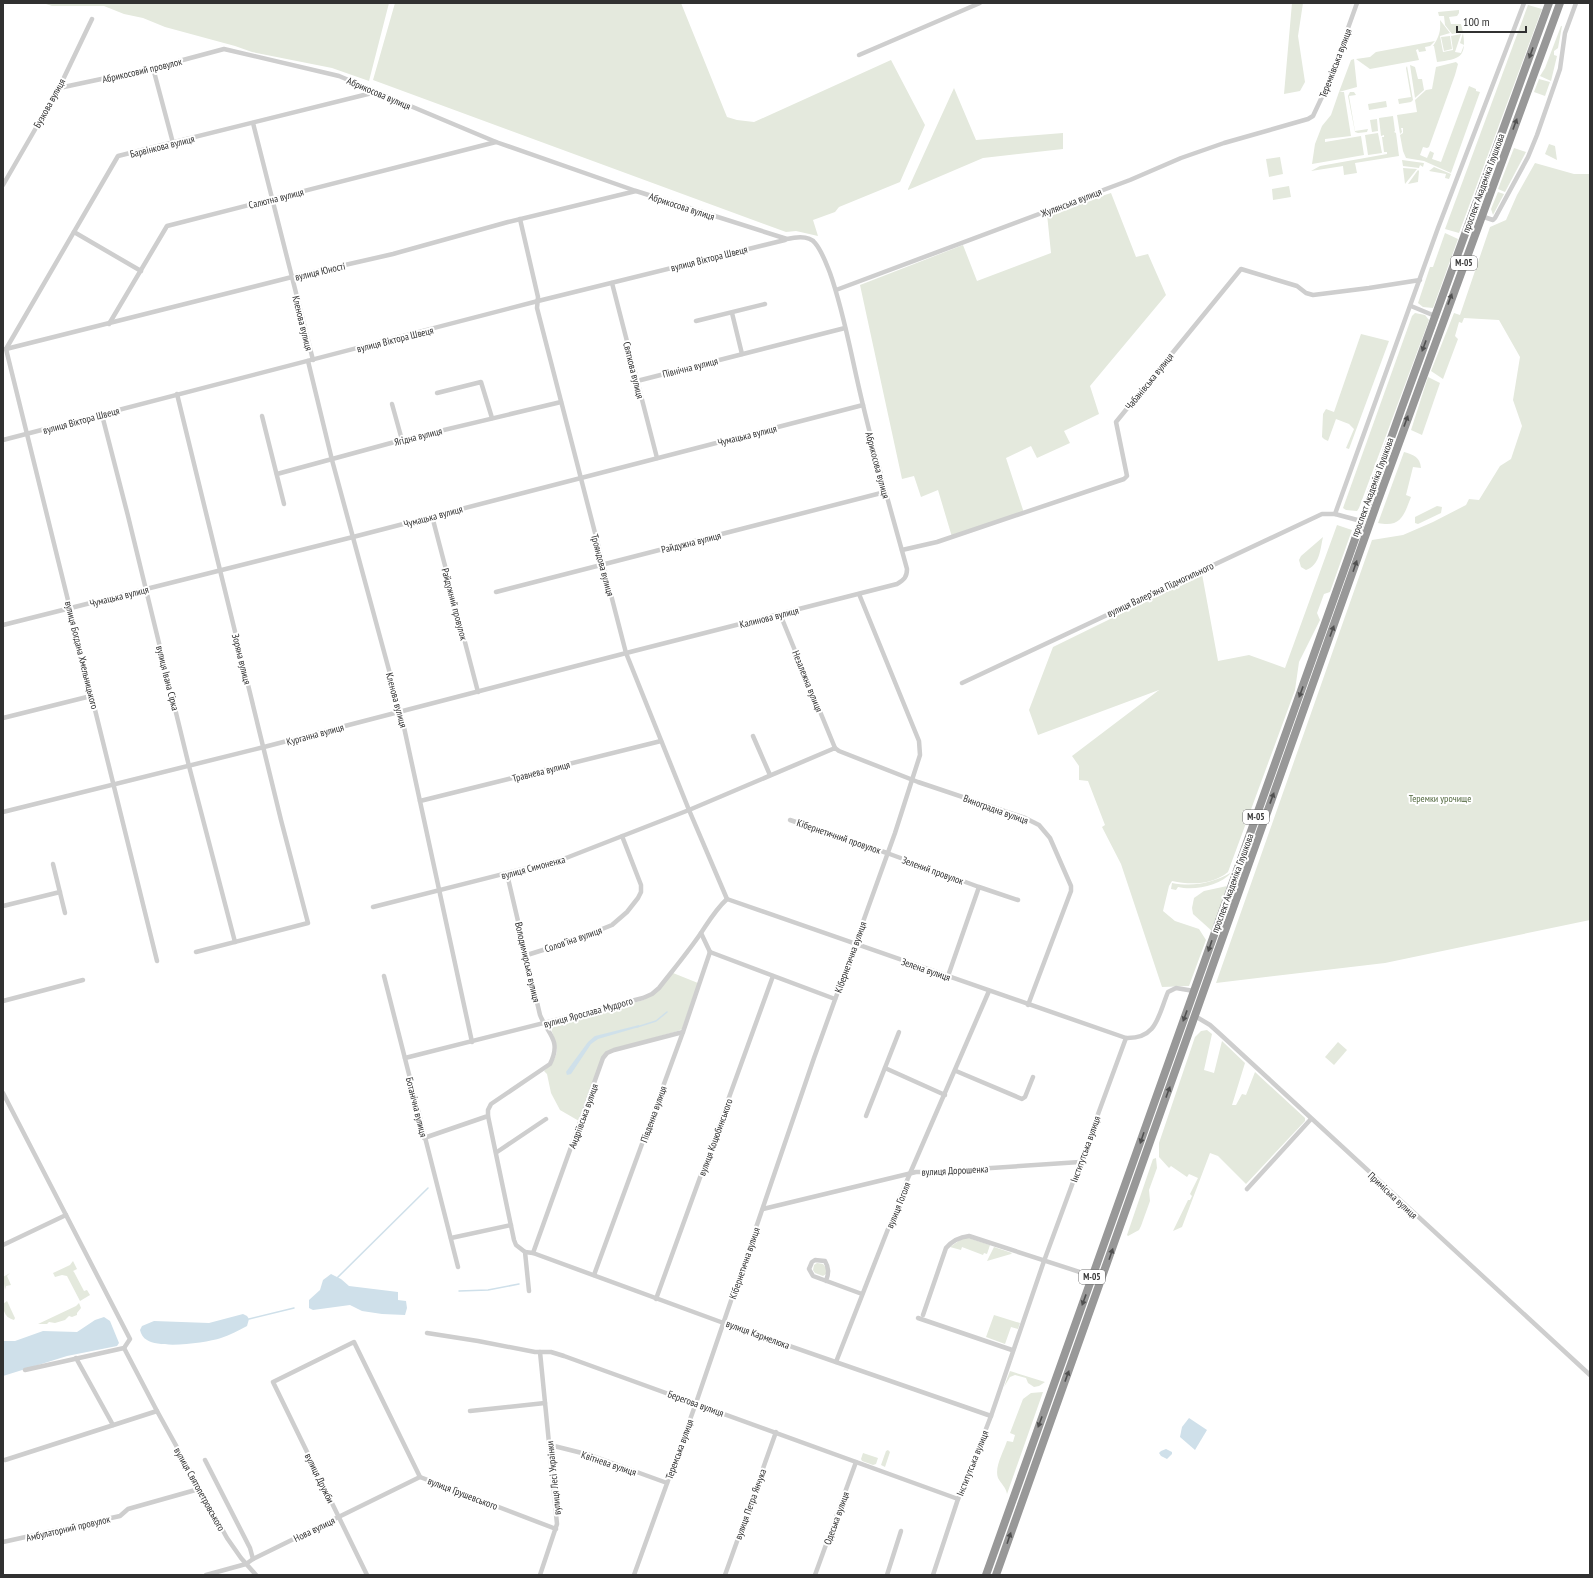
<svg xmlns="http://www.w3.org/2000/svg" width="1593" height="1578" viewBox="0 0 1593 1578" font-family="'PT Sans Narrow',sans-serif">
  <rect width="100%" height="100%" fill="#fff"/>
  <g fill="#e4e9dd">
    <polygon points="43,3 389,3 369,81 332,68 252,52 235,46 165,27 143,18 124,14 104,6 52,6"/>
    <polygon points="395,3 681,3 727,117 737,120 754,122 891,60 925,125 900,182 839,207 835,212 813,220 818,236 796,231 786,232 373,80"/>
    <polygon points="1292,3 1303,3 1298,36 1305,82 1300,91 1284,94"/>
    <polygon points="1528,5 1542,9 1459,233 1445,229"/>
    <polygon points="1459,10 1459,13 1457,16 1449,17 1451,24 1461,24 1463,32 1452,34 1445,25 1444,16 1439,16 1438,12"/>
    <path d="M1440,20L1450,33L1440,36L1443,52L1453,50L1451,36L1461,34L1455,52L1461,53L1464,45L1460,43L1463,33C1467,58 1459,59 1437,62L1434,46H1433C1439,37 1441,31 1440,20Z"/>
    <polygon points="1561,26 1562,26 1558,48 1554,51 1554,55 1557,56 1551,81 1540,76 1545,68"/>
    <polygon points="1450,36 1452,49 1444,51 1441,37"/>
    <polygon points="1435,41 1430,46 1425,47 1426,51 1419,52 1418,49 1416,50 1419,60 1370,69 1356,59 1370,57 1376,52"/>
    <polygon points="1354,59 1357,87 1339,92 1351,60"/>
    <polygon points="1456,62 1458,64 1455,75 1429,147 1427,148 1423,147 1420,155 1427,158 1430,151 1434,153 1432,159 1441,162 1469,86 1476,89 1476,91 1480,92 1451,173 1424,161 1406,158 1403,151 1400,135 1403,133 1403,128 1401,128 1402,132 1400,134 1397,115 1417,112 1415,100 1426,90 1432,89 1436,67"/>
    <polygon points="1410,65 1415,67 1418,79 1422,79 1424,90 1415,98"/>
    <polygon points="1407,66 1413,100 1411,102 1399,104 1398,99 1411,97 1406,68"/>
    <polygon points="1539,79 1550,82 1545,96 1534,92"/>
    <polygon points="954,88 976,140 1063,133 1063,149 983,158 908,190 908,189"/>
    <polygon points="1339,92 1344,92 1351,136 1325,139 1325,142 1361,136 1364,155 1312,164 1315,144 1322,126 1331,115"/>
    <polygon points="1350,92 1354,92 1356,95 1349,96 1355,131 1368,129 1367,132 1358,133 1355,132 1348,96"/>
    <polygon points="1386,101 1387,107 1369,110 1368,104"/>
    <polygon points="1393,116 1395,131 1394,132 1396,133 1399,156 1355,163 1357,173 1344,175 1343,166 1311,171 1320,166 1387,154 1387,152 1384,152 1382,137 1384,137 1384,135 1381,136 1379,118"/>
    <polygon points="1377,119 1378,131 1372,132 1370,120"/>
    <polygon points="1378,133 1382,153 1368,155 1365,135"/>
    <polygon points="1549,144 1555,146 1557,160 1545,154"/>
    <polygon points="1514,148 1526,152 1505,192 1498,189"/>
    <polygon points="1280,157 1283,174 1269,177 1266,159"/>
    <polygon points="1402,160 1424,163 1423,167 1420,165 1419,168 1403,166"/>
    <polygon points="1535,163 1574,174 1590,174 1590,920 1385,963 1216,983 1372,540 1403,535 1433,522 1466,505 1469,499 1479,500 1500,466 1511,459 1522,426 1513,400 1520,357 1499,320 1464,318 1462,323 1459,322 1455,336 1458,339 1443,379 1431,371 1454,313 1460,315 1490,227 1506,220 1517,195"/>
    <polygon points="1434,167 1451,174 1449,179 1445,178 1446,174 1429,171"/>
    <polygon points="1403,168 1417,169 1405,184"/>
    <polygon points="1418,170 1419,171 1418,182 1408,184"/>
    <polygon points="1289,186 1291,197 1273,200 1272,189"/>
    <polygon points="1498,192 1504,194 1493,215 1491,209"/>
    <polygon points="1111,193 1136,257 1148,254 1166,295 1090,386 1099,414 1064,431 1070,443 1037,458 1031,446 1006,458 1024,513 952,537 938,490 921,497 914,476 902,479 860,285 963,245 977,281 1051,253 1047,214"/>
    <polygon points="1445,233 1458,239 1433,308 1423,307 1418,303 1430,267 1433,267"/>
    <polygon points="1415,313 1425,315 1429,320 1359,508 1357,511 1346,510 1343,508 1412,316"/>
    <polygon points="1361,334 1389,341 1349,449 1346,448 1354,429 1349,424 1336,419 1328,441 1324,439 1322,437 1323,414 1326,409 1334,412"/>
    <polygon points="1428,377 1440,383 1422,435 1411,430"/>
    <path d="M1404,452C1414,455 1420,457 1421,468L1413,467L1406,495L1411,497C1404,515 1401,528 1378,523Z"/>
    <polygon points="1437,506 1442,507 1441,513 1418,524 1415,523 1415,517"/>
    <path d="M1337,525L1352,530L1330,592L1324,594L1317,613L1320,620L1299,662L1295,690L1228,872C1212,885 1191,885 1172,881L1169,886L1163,911L1175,921L1199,929L1206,940L1189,986L1162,987L1121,864L1102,827L1105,825L1088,781L1079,780V766L1072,756L1159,690L1038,735L1029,710L1053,647L1202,574L1218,661L1249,655L1285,668Z"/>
    <path d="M1323,537C1320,550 1320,565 1306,570L1301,567L1299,560L1301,556Z"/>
    <path d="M1232,872C1220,886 1194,891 1178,887L1176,890L1171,889L1172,883C1194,887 1213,883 1232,872Z"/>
    <polygon points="1227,886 1212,931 1193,914 1192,908 1194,898 1204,891"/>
    <path d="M673,973L698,983L682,1029L678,1031L607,1051L579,1121L560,1110L551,1093L547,1074L544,1071C554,1063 560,1053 555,1040C553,1034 550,1029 552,1024L644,1000Z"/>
    <polygon points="1207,1030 1212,1034 1204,1070 1214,1073 1222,1041 1245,1063 1232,1105 1236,1105 1242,1094 1246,1095 1255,1072 1305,1118 1305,1121 1246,1184 1218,1156 1210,1153 1182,1227 1173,1231 1188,1200 1190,1200 1192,1196 1190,1194 1198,1178 1189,1174 1187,1177 1171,1166 1169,1168 1159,1157 1159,1143 1195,1037 1201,1031"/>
    <polygon points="1338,1042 1347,1050 1334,1065 1325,1057"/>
    <polygon points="1156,1158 1157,1168 1149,1190 1150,1201 1141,1226 1139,1230 1128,1236 1127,1235 1153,1159"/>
    <polygon points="963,1238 968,1238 990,1245 987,1254 984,1253 983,1255 962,1247 961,1250 950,1247"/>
    <polygon points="994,1247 1012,1253 1011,1254 987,1261"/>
    <polygon points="73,1261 77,1269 73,1271 74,1272 84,1291 87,1290 90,1295 80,1301 67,1276 62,1275 55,1277 53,1273 70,1265"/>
    <polygon points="817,1263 823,1264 826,1268 826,1274 823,1276 815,1273 813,1270 814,1265"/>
    <polygon points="10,1273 7,1276 11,1285 6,1286 5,1290 3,1277"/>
    <path d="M7,1301L15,1318L14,1320C6,1318 3,1312 3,1304Z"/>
    <polygon points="79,1303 81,1308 77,1313 77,1315 72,1317 69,1316 65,1320 55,1323 49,1322 47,1324 38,1324 76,1306"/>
    <polygon points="994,1315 1020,1323 1018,1329 1011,1327 1005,1344 986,1337"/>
    <polygon points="1010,1371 1045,1382 1039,1386 1034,1387 1028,1383 1026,1378 1015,1375 1010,1377 1004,1387"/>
    <path d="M1043,1392L1007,1494C1006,1487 1001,1484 998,1478C994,1467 1004,1451 1007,1441L1013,1442L1015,1435L1010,1433L1023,1399L1031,1393Z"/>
    <polygon points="888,1450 890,1452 885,1467 881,1465 886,1451"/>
    <polygon points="863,1453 878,1458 876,1464 873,1465 862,1461 861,1459"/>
  </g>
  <g fill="#cfe0ea">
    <polygon points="639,1025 639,1027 598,1039 591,1044 571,1074 567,1075 566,1072 588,1042 595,1036"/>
    <polygon points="331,1274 341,1279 349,1286 398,1292 398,1300 406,1301 407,1308 405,1315 382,1314 362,1311 350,1305 313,1310 309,1308 309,1300 320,1290 323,1280"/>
    <path d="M243,1314L247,1316L249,1319L247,1326C239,1330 230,1335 221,1338C206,1343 161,1349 147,1340C143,1338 141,1334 140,1330L142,1326L154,1321L209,1323Z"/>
    <polygon points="104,1317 110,1321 119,1343 117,1346 67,1356 3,1376 3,1341 15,1341 43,1331 77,1332 95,1320"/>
    <polygon points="1189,1418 1207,1430 1195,1450 1180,1437 1182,1427"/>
    <polygon points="1166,1449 1172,1452 1172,1454 1167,1459 1161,1456 1159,1453 1161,1451"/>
  </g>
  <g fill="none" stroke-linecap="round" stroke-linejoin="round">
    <g stroke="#cfe0ea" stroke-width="1.5">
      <polyline points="637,1027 656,1021 667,1012"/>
      <polyline points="337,1278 428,1188"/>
      <polyline points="459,1291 488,1290 519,1284"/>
      <polyline points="249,1319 294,1308"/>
    </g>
    <g stroke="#cecece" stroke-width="4.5">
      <polyline points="859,55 980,3"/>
      <polyline points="153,68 173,143"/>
      <polyline points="253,123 313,360"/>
      <polyline points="3,185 59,88 92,19"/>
      <polyline points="1481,216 1493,220 1495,218 1528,157 1537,135 1560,69 1565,33 1576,3"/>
      <polyline points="520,219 538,297 537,308 626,653 689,810 727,899"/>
      <polyline points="74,232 141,271"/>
      <polyline points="612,283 657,458"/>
      <polyline points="836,290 1130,180 1181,158 1224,143 1308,119 1313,116 1328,84 1357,3"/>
      <polyline points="1411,306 1435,316"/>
      <polyline points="732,313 742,354"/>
      <polyline points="696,321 765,304"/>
      <polyline points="109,324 167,226 496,142"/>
      <polyline points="6,349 292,277 393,254 508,222 636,191"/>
      <polyline points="308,361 332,460 402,718 472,1042"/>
      <polyline points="637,381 845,328"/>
      <polyline points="437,393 481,382 492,418"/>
      <polyline points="177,394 281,820 308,923 196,952"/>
      <polyline points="392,404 402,440"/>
      <polyline points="102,415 128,516 189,766 235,942"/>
      <polyline points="262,416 284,504"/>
      <polyline points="3,440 538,301 785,240"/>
      <polyline points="277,474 402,440 561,402"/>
      <polyline points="1335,514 1438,228 1524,3"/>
      <polyline points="432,516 478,692"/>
      <polyline points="902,550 937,542 1124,479 1127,476 1116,422 1241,269 1297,286 1306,293 1313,295 1369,288 1420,280"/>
      <polyline points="496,592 885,492"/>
      <polyline points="780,614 835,748"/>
      <polyline points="3,625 353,537 863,405"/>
      <polyline points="962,683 1322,514 1335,514 1361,521"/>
      <polyline points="3,718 91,696"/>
      <polyline points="753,736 770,775"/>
      <polyline points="420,801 661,741"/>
      <path d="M3,812L264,747L634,651L897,584C904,580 907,577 907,569C892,514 876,460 863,405C852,361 845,315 830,273C826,263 822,251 815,243C809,235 796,237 787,239L636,191L496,142L339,76L224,49L153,68L59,88"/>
      <polyline points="790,820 887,853 979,887 948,976"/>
      <polyline points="53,864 65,913"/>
      <polyline points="979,887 1018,900"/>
      <path d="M727,899L1126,1038C1157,1039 1158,1016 1168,992L1176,988L1194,991"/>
      <polyline points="3,906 60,892"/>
      <polyline points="373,907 566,858 689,810 835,748 839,751 918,782 1025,818 1039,825 1050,838 1071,886 1071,891 1028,1005"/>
      <polyline points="701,933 710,952"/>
      <polyline points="710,952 835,999"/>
      <polyline points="527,955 575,940 612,925 627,912 638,898 641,892 641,885 622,836"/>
      <polyline points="157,961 6,349 118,156 376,92"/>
      <polyline points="384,976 458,1267"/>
      <polyline points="3,1001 83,980"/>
      <polyline points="1195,1016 1210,1025 1220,1034 1590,1375"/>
      <path d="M405,1058L643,998L652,994L659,988C673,970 688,952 701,933C709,921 716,909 727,899"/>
      <polyline points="885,1068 945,1095"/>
      <polyline points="956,1071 1022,1099 1025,1097 1033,1077"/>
      <polyline points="3,1093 130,1339 124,1348 25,1370"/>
      <polyline points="488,1116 514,1240 516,1245 525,1252 529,1291"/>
      <polyline points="866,1116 899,1032"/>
      <path d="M424,1138L488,1116V1110L491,1104L550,1064C562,1040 548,1035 540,1015L507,874"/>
      <polyline points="497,1152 546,1119"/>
      <polyline points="1247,1189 1311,1119"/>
      <polyline points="763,1209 916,1172 931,1172 1080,1162"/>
      <polyline points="451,1238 511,1225"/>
      <polyline points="3,1245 66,1215"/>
      <polyline points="525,1252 533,1253 729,1325 991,1416"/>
      <polyline points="533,1253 603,1058 607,1053 614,1050 683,1032"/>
      <polyline points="594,1275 683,1032 710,952"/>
      <path d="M826,1281C829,1273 829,1268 825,1261L815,1260L812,1262L809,1269L813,1276L862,1294"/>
      <polyline points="656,1299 773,976"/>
      <path d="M923,1315L946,1248C952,1241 960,1237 969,1236L1092,1276"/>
      <polyline points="918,1318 1012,1350"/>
      <polyline points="427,1333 478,1341 535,1352 551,1352 564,1356 958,1499"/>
      <polyline points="124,1348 157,1411 227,1538 241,1558 256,1575"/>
      <polyline points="76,1358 113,1425"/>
      <polyline points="836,1362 908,1178 989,991"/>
      <polyline points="470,1411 545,1403"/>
      <polyline points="550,1445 590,1455 667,1483"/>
      <polyline points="5,1460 157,1411"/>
      <polyline points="205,1460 250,1548 253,1559"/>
      <polyline points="3,1542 120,1516 128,1509 199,1489"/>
      <polyline points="206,1575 246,1564 253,1559 420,1477"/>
      <polyline points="367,1575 273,1382 354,1342 420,1477 556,1529"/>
      <polyline points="540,1575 557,1524 540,1352"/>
      <polyline points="634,1575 696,1403 814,1058 895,833 920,755 919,741 859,594"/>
      <polyline points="725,1575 776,1432"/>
      <polyline points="815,1575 856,1462"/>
      <polyline points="887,1575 901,1531"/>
      <polyline points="933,1575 958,1499 964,1486 991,1416 1044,1261 1126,1038"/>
    </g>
    <g stroke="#989898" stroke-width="8">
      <polyline points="986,1575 1401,410 1549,3"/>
      <polyline points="996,1575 1376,506 1560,3"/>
    </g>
  </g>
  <defs><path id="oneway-solid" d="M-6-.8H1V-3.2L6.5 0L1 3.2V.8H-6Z"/></defs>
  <g fill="#505050">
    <use href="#oneway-solid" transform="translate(1531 53) rotate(110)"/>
    <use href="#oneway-solid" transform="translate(1515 124) rotate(-70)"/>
    <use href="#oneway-solid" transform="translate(1450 299) rotate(-70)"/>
    <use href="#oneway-solid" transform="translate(1424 346) rotate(110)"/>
    <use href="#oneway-solid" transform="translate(1406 421) rotate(-70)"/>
    <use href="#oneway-solid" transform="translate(1355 566) rotate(-71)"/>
    <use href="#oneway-solid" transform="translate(1332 631) rotate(-70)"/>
    <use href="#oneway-solid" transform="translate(1301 692) rotate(110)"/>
    <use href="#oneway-solid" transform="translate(1272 798) rotate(-70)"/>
    <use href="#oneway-solid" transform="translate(1210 946) rotate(109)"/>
    <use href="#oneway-solid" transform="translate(1185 1016) rotate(110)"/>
    <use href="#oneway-solid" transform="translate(1168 1092) rotate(-70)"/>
    <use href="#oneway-solid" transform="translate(1142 1138) rotate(109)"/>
    <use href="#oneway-solid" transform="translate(1111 1254) rotate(-71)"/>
    <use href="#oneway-solid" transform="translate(1084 1300) rotate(110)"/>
    <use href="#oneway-solid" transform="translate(1067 1376) rotate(-70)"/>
    <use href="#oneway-solid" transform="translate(1040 1422) rotate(110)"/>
    <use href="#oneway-solid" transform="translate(1009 1538) rotate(-71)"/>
  </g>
  <g text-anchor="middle" stroke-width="4" stroke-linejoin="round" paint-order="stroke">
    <g fill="#fff" stroke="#6f6f6f" stroke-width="1">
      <rect x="1451" y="256" width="26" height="14" rx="3"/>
      <rect x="1243" y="810" width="26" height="14" rx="3"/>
      <rect x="1079" y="1270" width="26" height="14" rx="3"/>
    </g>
    <g font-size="9" font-weight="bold" fill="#313131">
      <text x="1464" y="266">М-05</text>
      <text x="1256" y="820">М-05</text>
      <text x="1092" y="1280">М-05</text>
    </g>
    <g font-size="10" fill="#313131" stroke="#fff">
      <text transform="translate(1335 63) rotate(-69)" y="4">Теремківська вулиця</text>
      <text transform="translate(142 70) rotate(-13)" y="4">Абрикосовий провулок</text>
      <text transform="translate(379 93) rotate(23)" y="4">Абрикосова вулиця</text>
      <text transform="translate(49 103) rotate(-61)" y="4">Бузкова вулиця</text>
      <text transform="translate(162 146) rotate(-14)" y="4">Барвінкова вулиця</text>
      <text transform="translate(1483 183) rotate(-70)" y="4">проспект Академіка Глушкова</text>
      <text transform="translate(276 198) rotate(-14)" y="4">Салютна вулиця</text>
      <text transform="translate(1071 202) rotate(-21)" y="4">Жулянська вулиця</text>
      <text transform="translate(682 206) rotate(18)" y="4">Абрикосова вулиця</text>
      <text transform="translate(709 258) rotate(-14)" y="4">вулиця Віктора Швеця</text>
      <text transform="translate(320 271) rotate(-13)" y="4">вулиця Юності</text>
      <text transform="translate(303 323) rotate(76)" y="4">Кленова вулиця</text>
      <text transform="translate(395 339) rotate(-14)" y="4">вулиця Віктора Швеця</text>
      <text transform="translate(690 367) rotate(-14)" y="4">Північна вулиця</text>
      <text transform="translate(634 370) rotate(76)" y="4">Святкова вулиця</text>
      <text transform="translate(1149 381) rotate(-51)" y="4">Чабанівська вулиця</text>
      <text transform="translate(81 420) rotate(-15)" y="4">вулиця Віктора Швеця</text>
      <text transform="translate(747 435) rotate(-14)" y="4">Чумацька вулиця</text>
      <text transform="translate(418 436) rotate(-14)" y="4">Ягідна вулиця</text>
      <text transform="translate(878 465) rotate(75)" y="4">Абрикосова вулиця</text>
      <text transform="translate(1372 487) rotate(-70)" y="4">проспект Академіка Глушкова</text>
      <text transform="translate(433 516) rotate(-15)" y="4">Чумацька вулиця</text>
      <text transform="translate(691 542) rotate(-14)" y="4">Райдужна вулиця</text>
      <text transform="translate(603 565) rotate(75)" y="4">Трояндова вулиця</text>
      <text transform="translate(1160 589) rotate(-25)" y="4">вулиця Валерʼяна Підмогильного</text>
      <text transform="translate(119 596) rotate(-14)" y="4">Чумацька вулиця</text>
      <text transform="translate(455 604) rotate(75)" y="4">Райдужний провулок</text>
      <text transform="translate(769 617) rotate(-14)" y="4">Калинова вулиця</text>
      <text transform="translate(82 655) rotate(76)" y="4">вулиця Богдана Хмельницького</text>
      <text transform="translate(242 659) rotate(76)" y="4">Зоряна вулиця</text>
      <text transform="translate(168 678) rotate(76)" y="4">вулиця Івана Сірка</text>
      <text transform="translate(808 681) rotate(68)" y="4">Незалежна вулиця</text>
      <text transform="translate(397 700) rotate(75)" y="4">Кленова вулиця</text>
      <text transform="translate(315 734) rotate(-15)" y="4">Курганна вулиця</text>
      <text transform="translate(541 771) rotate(-14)" y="4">Травнева вулиця</text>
      <text transform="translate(996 809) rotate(20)" y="4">Виноградна вулиця</text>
      <text transform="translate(839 836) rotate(19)" y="4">Кібернетичний провулок</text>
      <text transform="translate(533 867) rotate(-15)" y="4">вулиця Симоненка</text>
      <text transform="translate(933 870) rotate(20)" y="4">Зелений провулок</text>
      <text transform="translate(1232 883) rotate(-70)" y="4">проспект Академіка Глушкова</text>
      <text transform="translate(573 939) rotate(-19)" y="4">Соловʼїна вулиця</text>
      <text transform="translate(850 957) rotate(-70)" y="4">Кібернетична вулиця</text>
      <text transform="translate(528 962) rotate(77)" y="4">Володимирська вулиця</text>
      <text transform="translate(926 969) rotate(19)" y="4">Зелена вулиця</text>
      <text transform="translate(588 1012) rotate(-15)" y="4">вулиця Ярослава Мудрого</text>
      <text transform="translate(417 1107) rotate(76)" y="4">Ботанічна вулиця</text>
      <text transform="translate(653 1114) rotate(-70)" y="4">Південна вулиця</text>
      <text transform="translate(583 1116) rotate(-70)" y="4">Андріївська вулиця</text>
      <text transform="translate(715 1137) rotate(-70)" y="4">вулиця Коцюбинського</text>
      <text transform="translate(1085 1149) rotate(-70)" y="4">Інститутська вулиця</text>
      <text transform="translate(955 1170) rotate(-3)" y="4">вулиця Дорошенка</text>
      <text transform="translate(1393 1195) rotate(43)" y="4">Приміська вулиця</text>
      <text transform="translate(898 1205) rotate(-68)" y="4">вулиця Гоголя</text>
      <text transform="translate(744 1263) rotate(-71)" y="4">Кібернетична вулиця</text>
      <text transform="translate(758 1334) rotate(20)" y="4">вулиця Кармелюка</text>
      <text transform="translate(696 1403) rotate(20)" y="4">Берегова вулиця</text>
      <text transform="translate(679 1449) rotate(-70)" y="4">Теремська вулиця</text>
      <text transform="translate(609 1463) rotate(19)" y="4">Квітнева вулиця</text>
      <text transform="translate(972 1463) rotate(-68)" y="4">Інститутська вулиця</text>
      <text transform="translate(320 1478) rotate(64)" y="4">вулиця Дружби</text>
      <text transform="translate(553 1478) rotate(-96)" y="4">вулиця Лесі Українки</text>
      <text transform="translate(200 1489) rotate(61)" y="4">вулиця Святопетровського</text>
      <text transform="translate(463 1493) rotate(21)" y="4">вулиця Грушевського</text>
      <text transform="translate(750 1504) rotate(-70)" y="4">вулиця Петра Янчука</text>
      <text transform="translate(836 1518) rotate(-70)" y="4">Одеська вулиця</text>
      <text transform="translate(68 1528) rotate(-13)" y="4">Амбулаторний провулок</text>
      <text transform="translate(314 1529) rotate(-26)" y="4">Нова вулиця</text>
    </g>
    <g font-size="10" fill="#546a41" stroke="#fff">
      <text x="1440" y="802">Теремки урочище</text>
    </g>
  </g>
  <rect width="1593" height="1578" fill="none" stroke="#313131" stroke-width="8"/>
  <path d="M1457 26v6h69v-6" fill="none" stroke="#313131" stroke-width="2"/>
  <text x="1463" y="26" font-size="12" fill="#313131" stroke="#ffffff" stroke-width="3" paint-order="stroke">100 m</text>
</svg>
